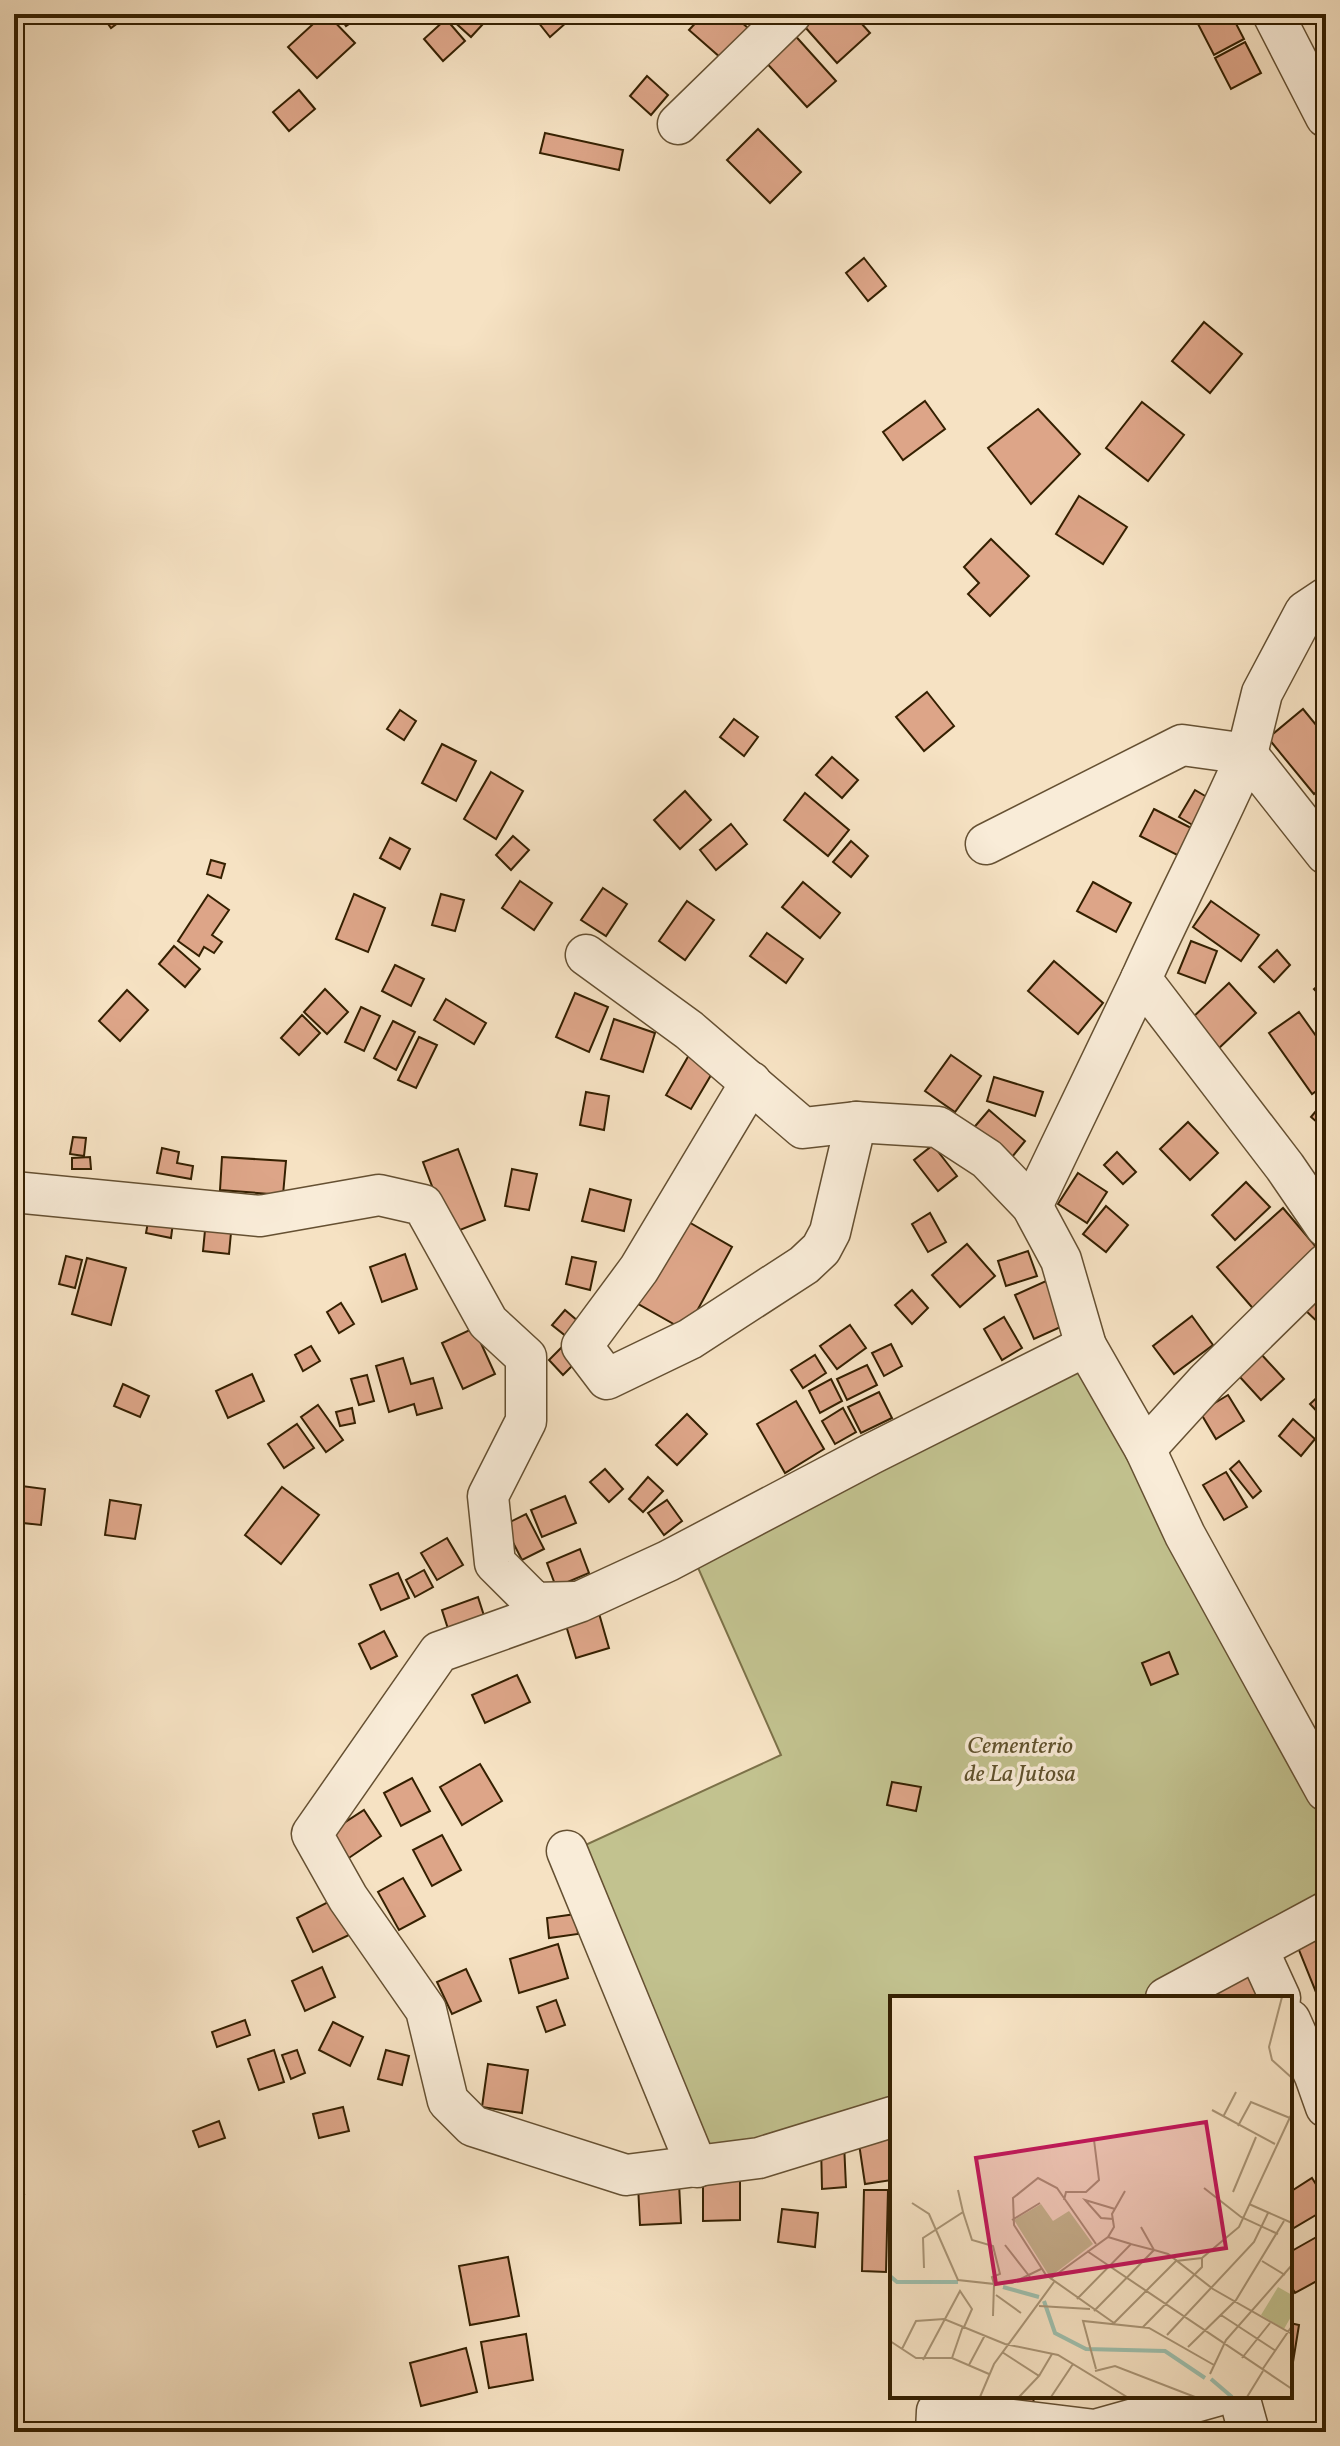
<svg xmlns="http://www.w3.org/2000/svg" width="1340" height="2446" viewBox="0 0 1340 2446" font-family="Vollkorn,serif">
  <rect width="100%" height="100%" fill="#f6e2c3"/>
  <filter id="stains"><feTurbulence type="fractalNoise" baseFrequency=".0025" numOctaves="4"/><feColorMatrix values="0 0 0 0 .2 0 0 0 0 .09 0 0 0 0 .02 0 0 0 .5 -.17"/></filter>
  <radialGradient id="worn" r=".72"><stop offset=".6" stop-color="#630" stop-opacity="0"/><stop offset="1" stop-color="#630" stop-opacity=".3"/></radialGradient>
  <polygon fill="#c2c28f" stroke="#7c7148" stroke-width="2" points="1079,1367 1326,1826 1326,1898 1315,1906 1143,1998 892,1998 892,2107 703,2154 581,1847 781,1755 695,1561"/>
  <g fill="#dda588" stroke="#352001" stroke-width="2">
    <polygon points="101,14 130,14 111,28"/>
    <polygon points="324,14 327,14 355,43 317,78 288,47"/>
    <polygon points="338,14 356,14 359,17 346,26"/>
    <polygon points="451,14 484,14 479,20 483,24 471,37 449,17"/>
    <polygon points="548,14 560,14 567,22 550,37 538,22"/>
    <polygon points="708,14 732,14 748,28 721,58 689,30 702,16 704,18"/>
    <polygon points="820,14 853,14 870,33 837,63 805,27"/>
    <polygon points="1218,14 1231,14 1244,39 1214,55 1198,24"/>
    <polygon points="446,19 465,41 443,61 424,39"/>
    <polygon points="791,31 836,81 807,107 762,58"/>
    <polygon points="1245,42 1261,73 1231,89 1215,58"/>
    <polygon points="647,76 668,95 651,115 630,96"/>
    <polygon points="299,90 315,109 289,131 273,112"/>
    <polygon points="758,129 801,172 770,203 727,160"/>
    <polygon points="545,133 623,150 619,170 540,153"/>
    <polygon points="864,258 886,286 868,301 846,273"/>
    <polygon points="1204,322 1242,354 1210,393 1172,361"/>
    <polygon points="925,401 945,429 903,460 883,432"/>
    <polygon points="1142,402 1184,435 1148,481 1106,448"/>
    <polygon points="1038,409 1080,454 1031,504 988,448"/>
    <polygon points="1079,496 1127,527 1103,564 1056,534"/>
    <polygon points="991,539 1029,576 990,616 968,594 979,583 964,567"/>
    <polygon points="927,692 954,726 924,751 896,717"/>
    <polygon points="1303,709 1326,737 1326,784 1314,794 1268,738"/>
    <polygon points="400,710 416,721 404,740 387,729"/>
    <polygon points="734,719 758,737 744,756 720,737"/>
    <polygon points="442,744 476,761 456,801 422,783"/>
    <polygon points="832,757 858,780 842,798 816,775"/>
    <polygon points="491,772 523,791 496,839 464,819"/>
    <polygon points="1195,790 1217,803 1201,830 1179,817"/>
    <polygon points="685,791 711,820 680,849 654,820"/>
    <polygon points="805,793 849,830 828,856 784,820"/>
    <polygon points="1154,809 1201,833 1187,860 1140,836"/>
    <polygon points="731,824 747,844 716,870 700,850"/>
    <polygon points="513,836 529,850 511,870 496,855"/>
    <polygon points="390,838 410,849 400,869 380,858"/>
    <polygon points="851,841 868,856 851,877 833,862"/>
    <polygon points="211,860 225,864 221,878 207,874"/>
    <polygon points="520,881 552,903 534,930 502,908"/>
    <polygon points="803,882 840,913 820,938 782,907"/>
    <polygon points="1093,882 1131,903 1116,932 1077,911"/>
    <polygon points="603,888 627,904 606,936 581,920"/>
    <polygon points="354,894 385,908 368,952 336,939"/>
    <polygon points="441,894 464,900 455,931 432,925"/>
    <polygon points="208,895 229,910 212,935 222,942 214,953 204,947 199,956 178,941"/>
    <polygon points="687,901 714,920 685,960 659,941"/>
    <polygon points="1211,901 1259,935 1241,961 1193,927"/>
    <polygon points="767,933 803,959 786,983 750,956"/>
    <polygon points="1191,941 1217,951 1205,983 1178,973"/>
    <polygon points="174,946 200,969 185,987 159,964"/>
    <polygon points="1277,950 1290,965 1274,982 1259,967"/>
    <polygon points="1054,961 1103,1003 1078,1034 1028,991"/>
    <polygon points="395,965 424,979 411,1006 382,991"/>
    <polygon points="1326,979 1326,1002 1314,989"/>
    <polygon points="1229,983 1256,1013 1217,1050 1190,1020"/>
    <polygon points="325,989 348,1012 327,1034 304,1012"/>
    <polygon points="127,990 148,1010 120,1041 99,1021"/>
    <polygon points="575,993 608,1007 589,1052 556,1037"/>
    <polygon points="446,999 486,1023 474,1044 434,1020"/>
    <polygon points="361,1007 380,1016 364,1051 345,1042"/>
    <polygon points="1299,1012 1326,1050 1326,1084 1312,1094 1269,1033"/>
    <polygon points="302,1015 320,1033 299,1055 281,1038"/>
    <polygon points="614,1019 655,1033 643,1072 601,1059"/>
    <polygon points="393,1021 415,1032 396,1070 374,1058"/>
    <polygon points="419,1037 437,1045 416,1088 398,1080"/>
    <polygon points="689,1055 714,1070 691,1109 666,1095"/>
    <polygon points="951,1055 981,1076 955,1112 925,1091"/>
    <polygon points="994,1077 1043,1092 1035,1116 987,1101"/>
    <polygon points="586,1092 609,1096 604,1130 580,1125"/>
    <polygon points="1326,1099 1326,1130 1311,1117"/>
    <polygon points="989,1110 1025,1141 1008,1162 971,1131"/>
    <polygon points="1188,1122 1218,1153 1190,1180 1160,1149"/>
    <polygon points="73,1137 86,1138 84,1156 70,1154"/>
    <polygon points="933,1145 957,1176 938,1191 914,1160"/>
    <polygon points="162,1148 179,1152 177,1163 193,1166 191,1179 157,1173"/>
    <polygon points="458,1149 485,1220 450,1234 423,1162"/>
    <polygon points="1117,1152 1136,1172 1123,1184 1104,1165"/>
    <polygon points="90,1157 91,1169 72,1169 72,1158"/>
    <polygon points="222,1157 286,1161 283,1195 220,1190"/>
    <polygon points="512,1169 537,1174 529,1210 505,1206"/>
    <polygon points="1078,1173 1107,1192 1087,1223 1058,1204"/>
    <polygon points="1246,1182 1270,1207 1235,1240 1212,1215"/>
    <polygon points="590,1189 631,1200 624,1231 582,1221"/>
    <polygon points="1106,1206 1128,1225 1106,1252 1083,1234"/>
    <polygon points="1283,1208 1323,1255 1257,1313 1217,1267"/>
    <polygon points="150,1211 174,1215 171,1238 146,1233"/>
    <polygon points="930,1213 946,1242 928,1252 912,1224"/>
    <polygon points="680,1217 732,1247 686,1331 633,1301"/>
    <polygon points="206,1220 232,1222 229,1254 203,1251"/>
    <polygon points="967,1244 995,1276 960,1307 932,1275"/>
    <polygon points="1028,1251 1037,1276 1006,1286 998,1261"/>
    <polygon points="405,1254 417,1289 382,1302 370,1267"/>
    <polygon points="66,1256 82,1260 75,1288 59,1284"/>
    <polygon points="572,1257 596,1262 590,1290 566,1284"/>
    <polygon points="87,1258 126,1268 111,1325 72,1314"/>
    <polygon points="1046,1281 1065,1325 1034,1339 1015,1295"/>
    <polygon points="1326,1287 1326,1330 1304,1309"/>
    <polygon points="912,1290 928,1308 912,1324 895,1305"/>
    <polygon points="341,1303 354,1324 339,1333 327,1312"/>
    <polygon points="565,1310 579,1322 567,1337 552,1325"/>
    <polygon points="1192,1316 1213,1345 1174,1374 1153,1346"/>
    <polygon points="1004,1317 1022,1348 1002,1360 984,1329"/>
    <polygon points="850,1325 866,1348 837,1369 820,1346"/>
    <polygon points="474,1328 495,1374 463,1389 442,1343"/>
    <polygon points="565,1344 580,1358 563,1375 549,1360"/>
    <polygon points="891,1344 902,1366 884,1376 872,1353"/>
    <polygon points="311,1346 320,1361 303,1371 295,1355"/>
    <polygon points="1261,1354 1284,1379 1261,1400 1239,1376"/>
    <polygon points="815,1355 826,1373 803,1388 791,1370"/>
    <polygon points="403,1358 411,1384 433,1378 442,1408 417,1415 414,1404 389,1412 376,1366"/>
    <polygon points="867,1365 877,1385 847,1400 837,1379"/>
    <polygon points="252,1374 264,1401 228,1418 216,1391"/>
    <polygon points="367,1375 374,1401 359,1405 351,1379"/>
    <polygon points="831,1379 842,1401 820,1413 809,1391"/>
    <polygon points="123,1384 149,1396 140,1417 114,1406"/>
    <polygon points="1326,1389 1326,1421 1310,1404"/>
    <polygon points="879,1392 892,1418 861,1433 848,1407"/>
    <polygon points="1228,1395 1244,1421 1216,1439 1200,1412"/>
    <polygon points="796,1401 824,1449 785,1473 757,1424"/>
    <polygon points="318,1405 343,1440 326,1452 301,1417"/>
    <polygon points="352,1408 355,1423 340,1426 336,1412"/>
    <polygon points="843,1408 856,1432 835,1444 822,1421"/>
    <polygon points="687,1414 707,1434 677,1465 656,1445"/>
    <polygon points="1293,1419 1315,1439 1301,1456 1279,1436"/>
    <polygon points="297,1424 314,1448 284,1468 268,1444"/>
    <polygon points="1239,1461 1261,1491 1253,1498 1230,1469"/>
    <polygon points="605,1469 623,1489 609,1502 590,1482"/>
    <polygon points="1226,1472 1247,1507 1224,1520 1203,1485"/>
    <polygon points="648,1477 663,1491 643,1512 629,1499"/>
    <polygon points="14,1485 45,1489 41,1525 14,1522"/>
    <polygon points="282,1487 319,1515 281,1564 245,1535"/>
    <polygon points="565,1496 576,1523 542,1537 531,1510"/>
    <polygon points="110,1500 141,1505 135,1539 105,1535"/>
    <polygon points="667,1500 682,1521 664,1535 648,1513"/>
    <polygon points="526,1514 544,1549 522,1560 504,1525"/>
    <polygon points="447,1538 463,1565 437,1580 421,1553"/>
    <polygon points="580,1549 589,1573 556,1587 547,1563"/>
    <polygon points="424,1570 433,1587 415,1597 406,1580"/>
    <polygon points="398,1573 409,1598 381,1610 370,1585"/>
    <polygon points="478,1597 486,1622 450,1635 442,1610"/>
    <polygon points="598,1610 609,1648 576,1658 564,1619"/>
    <polygon points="384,1631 397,1656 371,1669 359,1644"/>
    <polygon points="1169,1652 1178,1674 1151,1685 1142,1663"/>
    <polygon points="517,1675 530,1702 485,1723 472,1695"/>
    <polygon points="480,1764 502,1801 462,1825 440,1787"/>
    <polygon points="412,1778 430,1811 401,1826 384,1793"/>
    <polygon points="892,1782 921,1787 916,1811 887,1805"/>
    <polygon points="364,1810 381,1836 343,1862 324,1836"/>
    <polygon points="442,1835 461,1870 432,1886 413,1850"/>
    <polygon points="403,1878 425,1916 399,1930 378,1892"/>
    <polygon points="332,1900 349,1935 313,1952 297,1918"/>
    <polygon points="576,1914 578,1934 549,1938 547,1918"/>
    <polygon points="1321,1936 1326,1948 1326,2005 1322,2007 1297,1945"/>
    <polygon points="558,1944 568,1978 519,1993 510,1959"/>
    <polygon points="322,1967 335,1997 305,2011 292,1981"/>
    <polygon points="466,1969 481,2001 452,2014 437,1982"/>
    <polygon points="1249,1972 1259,1998 1206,1998"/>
    <polygon points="556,2000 565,2025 546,2032 537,2007"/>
    <polygon points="245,2020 250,2035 217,2047 212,2032"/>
    <polygon points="333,2022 363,2037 350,2066 319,2050"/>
    <polygon points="274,2050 284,2082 259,2090 248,2059"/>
    <polygon points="297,2050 305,2073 291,2079 282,2055"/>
    <polygon points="386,2050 409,2056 402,2085 378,2079"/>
    <polygon points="488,2064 528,2070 522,2113 482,2107"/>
    <polygon points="343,2107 349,2131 319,2138 313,2114"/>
    <polygon points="219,2121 225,2138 199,2147 193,2131"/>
    <polygon points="892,2132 892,2180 865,2184 858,2137"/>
    <polygon points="844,2143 846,2187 822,2189 821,2144"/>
    <polygon points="14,2161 24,2194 14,2197"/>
    <polygon points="703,2177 740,2177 740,2220 703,2221"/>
    <polygon points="1312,2178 1326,2200 1326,2209 1292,2229 1290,2225 1290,2192"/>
    <polygon points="679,2183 681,2223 640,2225 638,2185"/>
    <polygon points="864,2190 888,2190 886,2272 862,2271"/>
    <polygon points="782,2209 818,2213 815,2247 778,2242"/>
    <polygon points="1320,2235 1326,2246 1326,2276 1295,2293 1290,2284 1290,2252"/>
    <polygon points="508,2257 519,2316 470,2325 459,2266"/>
    <polygon points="1290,2323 1299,2325 1293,2362 1290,2362"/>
    <polygon points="526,2334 533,2380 489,2388 481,2342"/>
    <polygon points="466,2348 477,2392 421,2406 410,2363"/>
    <polygon points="971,2396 1034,2396 1033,2405"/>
  </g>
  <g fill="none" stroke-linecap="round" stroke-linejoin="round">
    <g stroke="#655032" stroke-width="43">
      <g id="minor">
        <polyline points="1273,14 1326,117"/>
        <polyline points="678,124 791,14"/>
        <polyline points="986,844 1182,745 1247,754 1262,693 1305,612 1326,598"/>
        <path d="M1326,854L1247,754C1214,830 1175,903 1141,979L1285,1167L1326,1227"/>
        <polyline points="586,955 689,1030 803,1128 856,1122 938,1127 987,1159 1032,1206 1061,1260 1086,1346 1145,1449 1185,1535 1326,1791"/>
        <polyline points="751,1082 639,1269 582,1346 607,1379 690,1339 804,1265 821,1249 830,1232 856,1122"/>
        <polyline points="14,1192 260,1216 379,1195 423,1205 488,1322 526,1357 526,1421 488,1496 495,1563 535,1603 575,1602"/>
        <polyline points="1032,1206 1141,979"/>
        <polyline points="1145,1449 1207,1381 1326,1264"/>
        <polyline points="567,1851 697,2167"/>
        <polyline points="1258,1950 1280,1998"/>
        <polyline points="1166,1998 1326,1912"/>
        <polyline points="1290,2020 1315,2076 1326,2107"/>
        <polyline points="892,2117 759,2158 626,2175 473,2126 448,2101 426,2010 348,1898 312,1834 439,1652 579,1602 668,1561 871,1454 1086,1346"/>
        <polyline points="1239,2396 1249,2432"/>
        <polyline points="936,2432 937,2411 1095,2430 1216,2396"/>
      </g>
    </g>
    <use href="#minor" stroke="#f9ecd8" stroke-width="40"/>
  </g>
  <g text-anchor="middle" stroke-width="7" stroke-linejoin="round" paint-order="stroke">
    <g font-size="24" font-style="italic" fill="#5f512c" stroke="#f9ecd8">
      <text x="1020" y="1753">Cementerio<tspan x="1020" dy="28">de La Jutosa</tspan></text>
    </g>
  </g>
  <g transform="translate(890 1996)">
    <rect width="402" height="402" fill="#f6e2c3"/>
    <path d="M151,208L163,225L179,215L203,248L160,281L124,224ZM388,291L402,299V319L394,333L371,319Z" fill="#c2c28f"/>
    <path fill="none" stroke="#9ebfad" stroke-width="4" d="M0,280L7,286H68M113,291L149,301M154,305L165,337L196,353L275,355L315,382M321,383L342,401"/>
    <path fill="none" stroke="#a99475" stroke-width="2" d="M392,1L379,51L382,64L402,82M322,114L385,148M333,121L346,96M348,130L361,106L400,122M314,192L351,221L388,238M343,196L366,141M174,204L176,196H196L209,184L204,144M22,207L39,218L68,284L104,288L103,320M359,208L402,227M73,216L82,244L103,250L110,278L102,281L104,288L122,287L151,273M223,223L211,222L195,204L225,213M122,224L150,207M251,231L264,254L278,258L323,293L402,338M218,241L241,248M206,248L167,192L148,182L123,202L124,229L156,279L224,327M115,249L140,281M197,255L402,393M372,265L395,279M34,272L33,242L73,216L68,194M160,283L218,241L224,231L222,218L235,195M106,299L131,317M187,303L241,248L264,254L204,315M149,310L200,313M331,319L386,355M224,327L286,265L312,262M253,331L312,271V262L349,231L402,117M277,339L364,246L378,217M0,345L26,362H62L99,378M298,351L346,304L394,225M12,353L26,325L54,323L115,348L168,359L237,401M112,356L149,380L129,401M62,362L73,330M352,362L380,327M33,364L70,295L82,313L74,331M79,369L95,339M206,373L193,325L259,332L324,369M372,374L402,330M205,375L225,370L305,401M320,378L336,344L402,269M149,380L162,358M90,401L104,368L164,286M161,401L183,368M357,401L373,375"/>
    <path fill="#c2185b" fill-opacity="0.15" stroke="#c2185b" stroke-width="4" d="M316,126L336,252L106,288L86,162Z"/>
    <rect width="402" height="402" fill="none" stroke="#352001" stroke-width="4"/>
  </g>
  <rect width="1340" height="2446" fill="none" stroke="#f6e2c3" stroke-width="48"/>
  <rect x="16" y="16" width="1308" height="2414" fill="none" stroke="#352001" stroke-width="4"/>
  <rect x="24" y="24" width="1292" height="2398" fill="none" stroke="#352001" stroke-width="2"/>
  <rect width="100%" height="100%" filter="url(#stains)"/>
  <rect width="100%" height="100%" fill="url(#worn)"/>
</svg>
